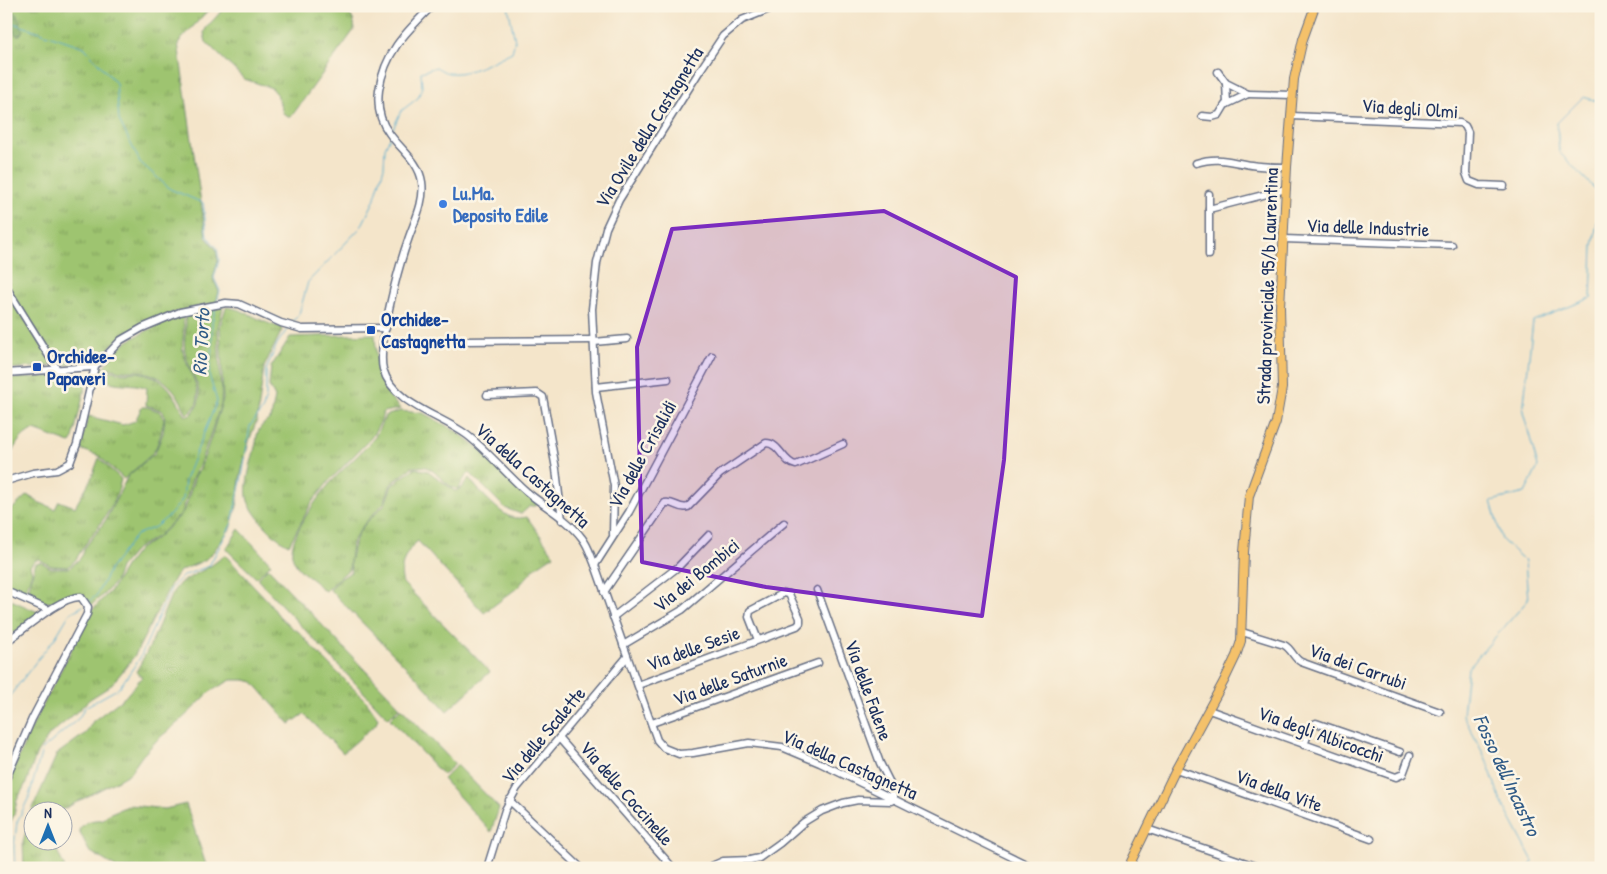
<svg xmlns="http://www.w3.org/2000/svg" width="1607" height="874" viewBox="0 0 1607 874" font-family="'Patrick Hand',sans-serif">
  <defs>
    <pattern id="grass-tufts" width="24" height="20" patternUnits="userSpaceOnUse" patternTransform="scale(1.25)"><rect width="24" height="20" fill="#9ec46f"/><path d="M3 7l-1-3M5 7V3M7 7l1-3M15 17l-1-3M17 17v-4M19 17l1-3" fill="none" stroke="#80a05e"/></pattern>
    <pattern id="forest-crowns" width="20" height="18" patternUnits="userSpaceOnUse" patternTransform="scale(1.25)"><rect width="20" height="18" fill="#7eaa62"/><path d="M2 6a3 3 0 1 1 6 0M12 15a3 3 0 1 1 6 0" fill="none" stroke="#668b54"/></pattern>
  </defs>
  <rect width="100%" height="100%" fill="#fcf5e5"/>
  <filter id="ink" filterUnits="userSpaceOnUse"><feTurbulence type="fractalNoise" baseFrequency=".02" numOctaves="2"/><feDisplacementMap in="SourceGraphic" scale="10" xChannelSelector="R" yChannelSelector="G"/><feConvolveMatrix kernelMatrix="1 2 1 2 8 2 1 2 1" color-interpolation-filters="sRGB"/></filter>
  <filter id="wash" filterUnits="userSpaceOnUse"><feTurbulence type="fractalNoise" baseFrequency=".0096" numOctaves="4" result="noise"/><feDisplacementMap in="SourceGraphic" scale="20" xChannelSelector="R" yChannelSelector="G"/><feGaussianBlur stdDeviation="1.12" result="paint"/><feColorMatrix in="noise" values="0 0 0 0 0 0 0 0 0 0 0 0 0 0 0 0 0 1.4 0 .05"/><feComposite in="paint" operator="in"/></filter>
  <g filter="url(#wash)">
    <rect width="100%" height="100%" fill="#f4e5ca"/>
    <g fill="url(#grass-tufts)" stroke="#5c7a66">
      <path d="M6,6H212L178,43L206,237L216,249L218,260L213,278L219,292L216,303C183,309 148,318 121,337C111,344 103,358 92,363L6,369Z"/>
      <path d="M226,6H341C349,13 356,19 354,30L291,117H288L283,113L277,94L272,88L244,79L206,42L204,33L206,28Z"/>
      <polygon points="345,6 370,6 362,12 354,13"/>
      <path d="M223,307L218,328L220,376L222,390L221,404L199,466L193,477L182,513L158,536L136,549L120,568L115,582L104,594L90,606C78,584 72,599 56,602C46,604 36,600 27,597C28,592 34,566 36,563L41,562L51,568H69C75,563 84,557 84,549L105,521L128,476L155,453L163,433L165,418L163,411L146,405L147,388C132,381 110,388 99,375L102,367C109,370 116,373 125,373C129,373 133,372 137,372C165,376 173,392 185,415L189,416C213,395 188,375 185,351C183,338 188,328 185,315L195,310Z"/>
      <path d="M226,307C247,309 262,324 281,327L282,330L264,367L257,420L249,441L240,478L237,506L230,529L213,552L205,560L180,571L174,578L135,655L122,672L109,687L90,699L70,718L50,734L37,753L26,783L17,800L14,815L9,825L6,841V788L28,735L91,611L112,589L125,567L135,554L139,549L157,538L182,514L186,506L195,476L200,469L210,440L223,399L220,327Z"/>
      <path d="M182,316C187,328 181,339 183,351C186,370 212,400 187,414C184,410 183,404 180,400C171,383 155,372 135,371C122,371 117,372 104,366L124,343L158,325Z"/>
      <path d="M375,334L377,365L387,393L400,409L383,412L381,421L371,438L330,480L312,502L289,545C276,540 253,515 248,501C243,487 252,461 255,447C257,442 256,436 258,432C261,425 266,422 271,418L275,397L269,386L271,367L290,337Z"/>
      <path d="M81,374L85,375L86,384L72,442L70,443L34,430C19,434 14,450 6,462V379Z"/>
      <polygon points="142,407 147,407 161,412 164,419 161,434 156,448 151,455 124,479 99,456 80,449 88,416 123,425 135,421"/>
      <path d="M400,411L423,413L456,431L484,453L537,503L536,506H530L521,514L505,508L470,473C463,477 463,483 458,489C444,486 439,472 426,467C423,466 417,467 413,467L391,484L384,503L364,524L352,543L349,570C338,577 334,586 325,591C320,589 318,584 314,581C305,574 295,568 292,555C289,538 315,501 326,488C338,473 356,458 369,444L375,437L385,416Z"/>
      <path d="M99,458L121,479C117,504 99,525 85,545C77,556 79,558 68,567L51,566L39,559L34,561L30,566L32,572L25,592L19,593L17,589L6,584V515L27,495L38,502L55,509L59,501L75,507L91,479Z"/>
      <path d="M415,468L428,471L455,491L462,488L469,478C476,488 500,514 511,517C516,519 522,518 527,517L554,555L536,567L517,588L484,613L418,541C406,550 398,568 403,583L490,672L447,711L418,679L330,590L338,580L351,572L350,563L354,543L359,533L365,524L385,504L392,485Z"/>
      <polygon points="239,529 271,564 256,578 226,549"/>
      <polygon points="225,555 268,601 279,616 292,628 299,632 313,648 367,702 378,718 376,724 343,753 304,714 290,724 253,682 245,680 231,680 211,691 181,720 158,739 142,756 130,773 118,780 60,811 32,812 32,842 53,842 65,868 24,868 23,841 28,825 32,810 57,754 86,733 93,721 125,697 142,677 136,672 151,644 172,593 180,583 212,565"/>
      <polygon points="268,568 400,707 388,718 257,579"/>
      <polygon points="11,600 40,613 16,632 13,633 6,628 6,603"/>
      <polygon points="401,708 455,764 443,775 390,719"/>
      <polygon points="457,765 499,808 491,832 443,779"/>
      <path d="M186,804L207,868H117L89,851L79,830C83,822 93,819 102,820L108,814L130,805L165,809Z"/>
    </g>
    <polygon fill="url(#forest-crowns)" stroke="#4c6c60" points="6,10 16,13 23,30 20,35 16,35 13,30 6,29"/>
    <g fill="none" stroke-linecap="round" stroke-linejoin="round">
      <g stroke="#53abd0" stroke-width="1">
        <polyline points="6,23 16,24 84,47 116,83 119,120 140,162 170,189 203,203 207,236 217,248 219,260 214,278 220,291 217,301"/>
        <polyline points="1601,102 1583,97 1557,123 1559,152 1601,195"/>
        <path d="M392,131L401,111L418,98L422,88L421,72L436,67C440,69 445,73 450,73C470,75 495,60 512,52L515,41L508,6"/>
        <polyline points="292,323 299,314 308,282 361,227 374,201 384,167 385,148 390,137"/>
        <polyline points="88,602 96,596 110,569 136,535 155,527 170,515 183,499 185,480 217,401 209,375 212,344 212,322 216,307"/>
        <polyline points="6,701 38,659 55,638 70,613 83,606"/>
        <polyline points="15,868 14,847 17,822 29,797 42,750 79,718 85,707 119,688 140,658 171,588 183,576 209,566 232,523 243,471 250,426 263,409 266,397 266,370 277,344 288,328"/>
        <polyline points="1528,868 1533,861 1501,801 1486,759 1463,715 1468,668 1528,600 1525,561 1502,540 1491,501 1525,493 1538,467 1523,412 1533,321 1591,298 1593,246 1601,200"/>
      </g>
    </g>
  </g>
  <g filter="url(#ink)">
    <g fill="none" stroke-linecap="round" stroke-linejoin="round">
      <g stroke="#676f84" stroke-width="9">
        <g id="minor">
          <path d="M432,6C405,33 385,52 379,90C377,106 379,120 389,133C400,149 419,161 422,182C425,202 414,222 408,240C399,265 377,346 383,369C393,404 440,415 467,435C489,452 506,474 527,492C545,507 568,519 582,538C588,545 591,556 595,565L657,740L664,748L679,754L693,753L749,743L782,747L820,763L1034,868"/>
          <polyline points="1226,83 1227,104"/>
          <polyline points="1248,94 1293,95"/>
          <polyline points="1202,116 1212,117 1219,115 1225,105 1248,94 1226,83 1218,72"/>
          <polyline points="1291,116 1460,123 1465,126 1468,132 1466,173 1469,181 1479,185 1504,186"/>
          <path d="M1196,163C1219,156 1229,162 1251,165C1263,167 1275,167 1287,167"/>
          <polyline points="1209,194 1209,255"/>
          <polyline points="1209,209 1286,189"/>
          <polyline points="1284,239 1452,245"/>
          <polyline points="6,287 57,369"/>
          <polyline points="464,341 593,340"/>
          <polyline points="594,342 627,339"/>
          <polyline points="6,373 92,367 100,362 121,340 142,328 180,312 226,303 239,304 281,323 302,329 386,328"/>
          <polyline points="596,387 668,379"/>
          <polyline points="487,395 537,393 543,397 556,469 562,520"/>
          <polyline points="6,481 33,473 57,470 70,463 77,444 95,366"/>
          <polyline points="613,534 614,486 596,392 592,309 597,263 606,228 619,200 699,72 723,36 742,20 777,6"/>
          <polyline points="595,565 629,512 712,356"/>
          <polyline points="6,591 49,610"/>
          <path d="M604,592L665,503C674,501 679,510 688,507L720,474L766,443C780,443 783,463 796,465L843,444"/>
          <polyline points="613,617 678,567 709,535"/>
          <path d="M1242,632L1284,645C1292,649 1293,658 1301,662L1440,712"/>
          <path d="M6,642C22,631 62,595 81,597L88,607L87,614L32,719L6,779"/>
          <polyline points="623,645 682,610 784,523"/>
          <polyline points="638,685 797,626 800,623 800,618 789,594 784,593 750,611 749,617 758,640"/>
          <polyline points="1209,710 1396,777 1403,774 1410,755"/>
          <polyline points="652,723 818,663"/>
          <polyline points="559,738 673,868"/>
          <polyline points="1304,745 1311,726 1316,723 1400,752"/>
          <polyline points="1176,769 1371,839"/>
          <polyline points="509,800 581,868"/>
          <polyline points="1147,829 1261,868"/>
          <polyline points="487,868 505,810 517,788 627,657"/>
          <polyline points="707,868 723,861 750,860 759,858 780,843 804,822 822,811 843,803 858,800 891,801 894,799 889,781 880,763 817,590"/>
        </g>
      </g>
      <g stroke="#676f84" stroke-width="10">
        <polyline id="major" points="1128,868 1176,769 1224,681 1236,656 1241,641 1244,552 1249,496 1276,422 1282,388 1280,307 1287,167 1294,79 1303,39 1315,6"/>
      </g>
      <use href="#minor" stroke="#fff" stroke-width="6"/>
      <use href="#major" stroke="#f4c16a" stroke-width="8"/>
    </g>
  </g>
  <path fill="#7b2cbf" fill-opacity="0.2" stroke="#7b2cbf" stroke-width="4" stroke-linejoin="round" d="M884,211L1016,277L1004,460L982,616L766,587L642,562L637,347L672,229Z"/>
  <circle fill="#3f7fe0" stroke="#fcf5e5" stroke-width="2" cx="443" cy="204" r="5"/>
  <g fill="#1a4fb4" stroke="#fcf5e5" stroke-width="2">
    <rect x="366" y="325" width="10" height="10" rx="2.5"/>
    <rect x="32" y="362" width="10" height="10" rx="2.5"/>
  </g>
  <g text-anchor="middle" stroke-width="5" stroke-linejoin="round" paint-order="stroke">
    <g font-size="19" fill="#1b2f5e" stroke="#fcf5e5">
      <text transform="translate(1410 108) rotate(4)" y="7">Via degli Olmi</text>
      <text transform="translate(649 127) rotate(-58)" y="7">Via Ovile della Castagnetta</text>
      <text transform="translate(1368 227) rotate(2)" y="7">Via delle Industrie</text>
      <text transform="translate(1267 286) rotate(-88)" y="7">Strada provinciale 95/b Laurentina</text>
      <text transform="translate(642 454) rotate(-61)" y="7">Via delle Crisalidi</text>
      <text transform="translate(533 475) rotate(42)" y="7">Via della Castagnetta</text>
      <text transform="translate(696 575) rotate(-39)" y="7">Via dei Bombici</text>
      <text transform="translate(693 648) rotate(-20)" y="7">Via delle Sesie</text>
      <text transform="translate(1358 666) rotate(20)" y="7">Via dei Carrubi</text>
      <text transform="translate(730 679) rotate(-20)" y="7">Via delle Saturnie</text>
      <text transform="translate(869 690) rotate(70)" y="7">Via delle Falene</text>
      <text transform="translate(1321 734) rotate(20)" y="7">Via degli Albicocchi</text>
      <text transform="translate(543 735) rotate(-50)" y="7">Via delle Scalette</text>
      <text transform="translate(850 764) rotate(24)" y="7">Via della Castagnetta</text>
      <text transform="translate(1279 790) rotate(20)" y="7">Via della Vite</text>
      <text transform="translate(627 793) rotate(49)" y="7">Via delle Coccinelle</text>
    </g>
    <g font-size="19" font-weight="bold" fill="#366cbe" stroke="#fcf5e5" text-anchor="start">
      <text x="453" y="200">Lu.Ma.<tspan x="453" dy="22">Deposito Edile</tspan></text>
    </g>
    <g font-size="19" font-weight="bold" fill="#164399" stroke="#fcf5e5" text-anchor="start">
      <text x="381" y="326">Orchidee-<tspan x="381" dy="22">Castagnetta</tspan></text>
      <text x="47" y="363">Orchidee-<tspan x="47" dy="22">Papaveri</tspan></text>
    </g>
    <g font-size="20" font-style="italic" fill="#2f5a86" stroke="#fcf5e5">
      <text transform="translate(201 342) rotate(-87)" y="7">Rio Torto</text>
      <text transform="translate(1507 775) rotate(65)" y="7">Fosso dell'Incastro</text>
    </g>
  </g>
  <rect width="1607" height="874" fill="none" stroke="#fcf5e5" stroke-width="25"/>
  <g transform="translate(48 826)"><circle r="24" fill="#fcf5e5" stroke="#a2a6af"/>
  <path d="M0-4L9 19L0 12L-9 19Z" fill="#1f6fb2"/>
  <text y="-8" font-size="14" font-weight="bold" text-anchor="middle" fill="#1b2f5e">N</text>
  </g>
</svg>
